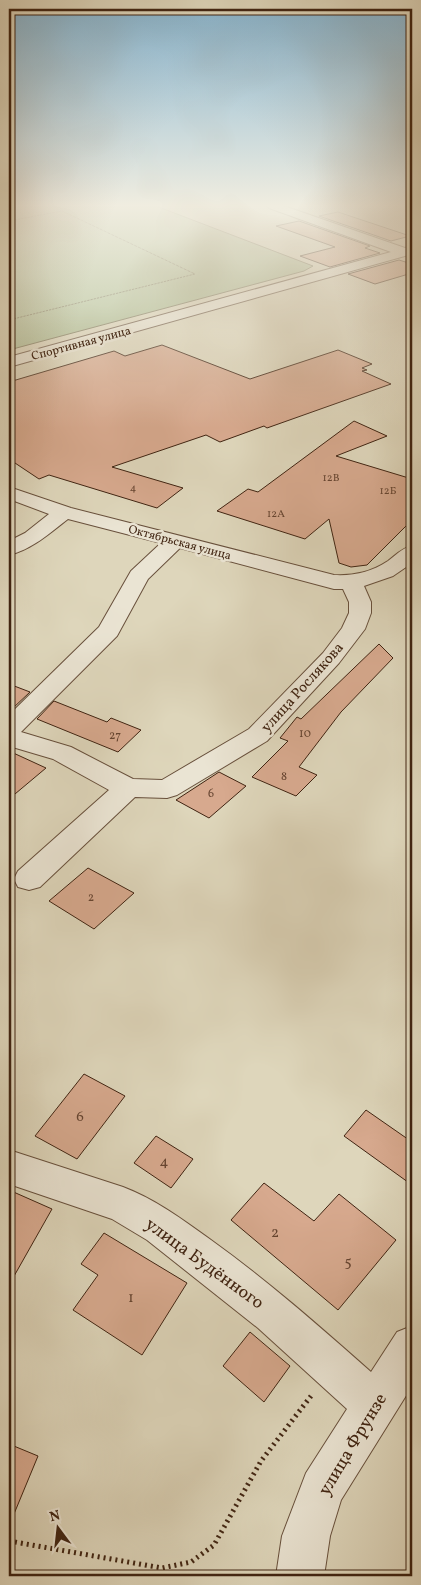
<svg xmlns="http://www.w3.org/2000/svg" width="421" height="1585" viewBox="0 0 421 1585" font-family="Vollkorn,serif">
  <rect width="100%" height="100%" fill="#ded6bb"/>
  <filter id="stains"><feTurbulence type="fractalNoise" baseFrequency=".004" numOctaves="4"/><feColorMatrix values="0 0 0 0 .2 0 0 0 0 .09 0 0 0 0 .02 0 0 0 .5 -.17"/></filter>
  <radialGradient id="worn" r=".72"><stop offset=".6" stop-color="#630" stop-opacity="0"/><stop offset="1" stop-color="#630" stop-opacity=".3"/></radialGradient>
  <polygon fill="#aebe93" stroke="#777152" points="9,206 156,206 313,266 304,271 9,350"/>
  <g fill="#d7a98e" stroke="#402412">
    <polygon points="338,212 410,236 391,241 319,216"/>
    <polygon points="299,221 370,246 365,248 380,253 330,267 300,256 335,247 276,226"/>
    <polygon points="399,260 412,264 412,273 375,284 348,274"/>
    <polygon points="162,345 250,379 338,350 372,364 362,368 367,370 362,371 391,384 267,428 264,426 220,442 206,435 112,467 183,488 157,508 49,475 39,479 9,459 9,382 114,351 125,356"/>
    <polygon points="354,421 387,436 336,456 412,479 412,520 367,565 351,567 339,563 329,519 305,539 217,511 248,489 258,492"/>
    <polygon points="379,644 393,658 341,712 299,767 317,775 296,796 252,777 288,741 280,738 297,717 301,719"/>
    <polygon points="9,684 30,692 12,709 9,707"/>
    <polygon points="54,701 107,722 111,718 141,730 118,752 37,719"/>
    <polygon points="9,751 46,768 9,799"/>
    <polygon points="219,772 246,786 209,818 176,800"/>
    <polygon points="88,868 134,893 94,929 49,901"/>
    <polygon points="84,1074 125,1096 77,1159 35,1136"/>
    <polygon points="366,1110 412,1142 412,1185 344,1136"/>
    <polygon points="156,1136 193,1159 171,1188 134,1163"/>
    <polygon points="264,1183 314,1221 339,1194 396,1240 338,1310 231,1220"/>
    <polygon points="9,1190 52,1209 9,1285"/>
    <polygon points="104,1233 187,1283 142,1355 73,1310 98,1275 81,1264"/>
    <polygon points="250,1332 290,1366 264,1402 223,1366"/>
    <polygon points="9,1444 38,1456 9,1526"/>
  </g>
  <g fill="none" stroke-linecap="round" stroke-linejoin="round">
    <g stroke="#68503c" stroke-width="2">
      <g id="minor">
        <polygon points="267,206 284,206 405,248 412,246 412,254 9,367 9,357 391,252 269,208"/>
        <path d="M9,487L71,508L334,575C355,576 371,572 388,561C396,555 402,548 412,546V563L393,576L364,586L371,602V613L365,629L339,663L267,741L177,795L167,798L135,797L40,887L29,890L18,887L14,879L18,871L109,790L53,759L9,746V715L99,627L131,571L161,543L68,519C50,533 31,550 9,555V541L25,533L49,514L9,499ZM180,548L334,589H343L349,602V613L342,628L323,653L249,729L162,780L133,779L71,747L21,732L117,636L148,579Z"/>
        <path d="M9,1150L123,1187C155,1199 183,1220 211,1240C268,1281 319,1326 371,1372L397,1332L412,1326V1386L341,1500L330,1536L324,1576H276L282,1536L306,1473L347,1409L258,1328L147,1240L112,1219L9,1184Z"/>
      </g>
    </g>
    <polyline stroke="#402412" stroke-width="1" stroke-dasharray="0.5 1" stroke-linecap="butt" points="9,221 62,211 195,274 9,320"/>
    <polyline stroke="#402412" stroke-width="5" stroke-dasharray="2 4" stroke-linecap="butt" points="9,1541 162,1568 191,1562 214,1545 261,1461 311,1396"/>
    <use href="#minor" fill="#eae4d3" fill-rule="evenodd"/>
  </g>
  <linearGradient id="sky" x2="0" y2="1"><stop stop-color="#86b6d3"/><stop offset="0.48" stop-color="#f0ede0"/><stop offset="1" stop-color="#f0ede0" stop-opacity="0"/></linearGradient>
  <rect width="421" height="428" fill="url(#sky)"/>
  <g text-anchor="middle" stroke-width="5" stroke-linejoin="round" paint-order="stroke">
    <g font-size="11" fill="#664531">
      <text x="331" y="481">12В</text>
      <text x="133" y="491">4</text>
      <text x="388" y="494">12Б</text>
      <text x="276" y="517">12А</text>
    </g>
    <g font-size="12" fill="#402412" stroke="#eae4d3">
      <text transform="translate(81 343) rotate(-15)" y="4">Спортивная улица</text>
      <text transform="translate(180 542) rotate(15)" y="4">Октябрьская улица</text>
    </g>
    <g font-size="12" fill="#664531">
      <text x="305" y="737">10</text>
      <text x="115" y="739">27</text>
      <text x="284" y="780">8</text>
      <text x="211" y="797">6</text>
      <text x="91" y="901">2</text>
    </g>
    <g font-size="15" fill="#402412" stroke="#eae4d3">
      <text transform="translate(302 687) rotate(-48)" y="5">улица Рослякова</text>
    </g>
    <g font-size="15" fill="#664531">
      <text x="80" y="1121">6</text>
      <text x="164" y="1166">4</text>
      <text x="275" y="1237">2</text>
      <text x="348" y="1266">5</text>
      <text x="131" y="1302">1</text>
    </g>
    <g font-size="18" fill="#402412" stroke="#eae4d3">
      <text transform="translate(205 1263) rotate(36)" y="6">улица Будённого</text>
      <text transform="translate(352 1444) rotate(-59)" y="6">улица Фрунзе</text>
    </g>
  </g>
  <rect width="421" height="1585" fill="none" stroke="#ded6bb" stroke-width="30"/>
  <rect x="10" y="10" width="401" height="1565" fill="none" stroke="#402412" stroke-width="2.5"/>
  <rect x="15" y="15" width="391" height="1555" fill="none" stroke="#402412"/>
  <g transform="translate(58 1528) rotate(345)" stroke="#eae4d3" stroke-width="4" paint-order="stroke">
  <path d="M0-4L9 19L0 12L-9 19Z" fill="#402412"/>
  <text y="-8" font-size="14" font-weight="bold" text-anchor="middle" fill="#402412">N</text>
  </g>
  <rect width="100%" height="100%" filter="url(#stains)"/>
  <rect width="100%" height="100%" fill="url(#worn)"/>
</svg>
